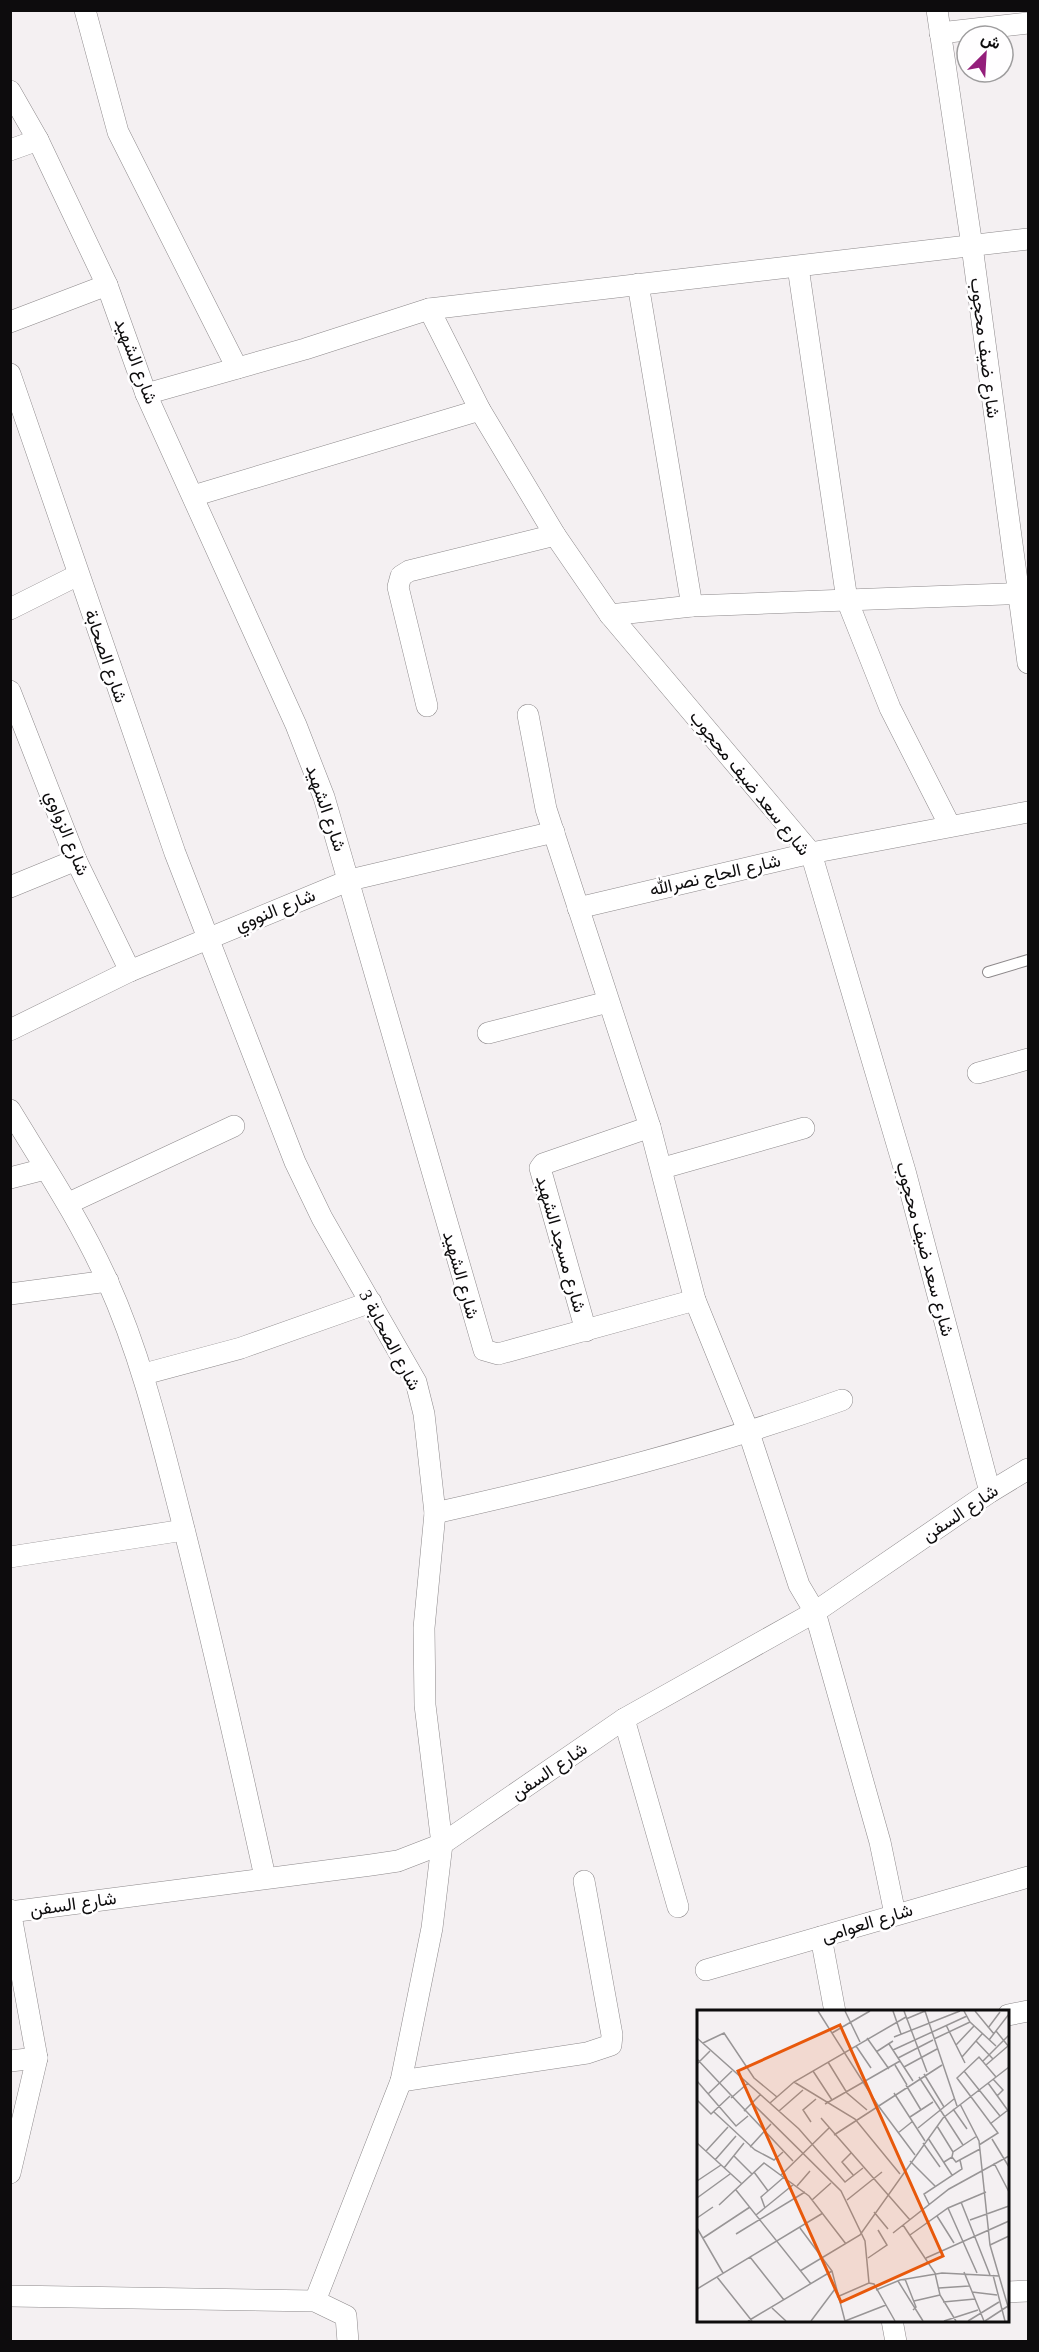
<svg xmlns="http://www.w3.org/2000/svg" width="1039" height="2352" viewBox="0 0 1039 2352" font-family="'Times New Roman',Vazirmatn,serif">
  <rect width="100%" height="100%" fill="#f4f0f2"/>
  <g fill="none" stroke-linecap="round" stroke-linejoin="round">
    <g stroke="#8d898b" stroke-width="12">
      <polyline id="service" points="988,972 1028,960"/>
    </g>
    <g stroke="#8d898b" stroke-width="22">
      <g id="minor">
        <polyline points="85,10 118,132 237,368"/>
        <polyline points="937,10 972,246 1028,663"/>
        <polyline points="940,33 1028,23"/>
        <polyline points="10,91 38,140 107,285 146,394 296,725 324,797 484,1350 498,1354 695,1300"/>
        <polyline points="10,150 38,140"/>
        <polyline points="798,267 847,600 890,708 950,826"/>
        <polyline points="638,284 692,606"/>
        <polyline points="429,309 480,410 555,535 610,615 811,853 905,1171 990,1492"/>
        <polyline points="10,322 107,285"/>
        <polyline points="10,374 175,853 295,1162 322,1218 416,1382 424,1414 435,1513 424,1628 425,1705 442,1844 432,1928 401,2081 315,2301"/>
        <polyline points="146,394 305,349 429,309 1028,239"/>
        <polyline points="193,496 480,410"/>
        <polyline points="10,609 78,575"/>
        <polyline points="610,615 692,606 1028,593"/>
        <polyline points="10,691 76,860 130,971"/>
        <polyline points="427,706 398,587 401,576 409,571 555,535"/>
        <polyline points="528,715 546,809 650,1127 695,1300 749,1433 799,1585 815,1612 880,1842 895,1914"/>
        <polyline points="10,887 76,860"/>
        <polyline points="578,908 811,853 1028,812"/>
        <polyline points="10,1030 130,971 350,880 554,832"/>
        <polyline points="488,1033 608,1002"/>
        <polyline points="978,1073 1028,1059"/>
        <path d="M10,1110C44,1166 80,1220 107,1280C140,1353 159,1431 179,1509C210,1631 238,1754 265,1877"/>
        <polyline points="663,1168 804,1128"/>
        <polyline points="10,1178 45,1169"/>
        <polyline points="69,1203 234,1126"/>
        <polyline points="10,1294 108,1281"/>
        <polyline points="586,1331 540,1168 543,1164 650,1127"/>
        <polyline points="144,1374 241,1348 371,1302"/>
        <path d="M435,1513C574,1482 708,1448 842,1400"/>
        <polyline points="10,1557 184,1530"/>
        <polyline points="624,1719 678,1907"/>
        <polyline points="10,1910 37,2058 10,2173"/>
        <polyline points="10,1912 371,1865 398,1861 442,1844 624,1719 815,1612 990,1492 1028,1469"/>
        <polyline points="821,1937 835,2012"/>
        <polyline points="706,1970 1028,1877"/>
        <polyline points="1008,2015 1028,2011"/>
        <polyline points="10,2061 37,2058"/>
        <polyline points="401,2081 587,2053 611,2045 612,2035 584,1881"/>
        <polyline points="1008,2292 1028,2291"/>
        <polyline points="10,2296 315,2301 346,2316 348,2342"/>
        <polyline points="892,2320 896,2342"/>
      </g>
    </g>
    <use href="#service" stroke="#fff" stroke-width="10"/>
    <use href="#minor" stroke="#fff" stroke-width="21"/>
  </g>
  <g text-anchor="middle" stroke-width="5" stroke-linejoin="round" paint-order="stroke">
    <g font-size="18" fill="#0d0c0d" stroke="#fffeff">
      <text transform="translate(985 348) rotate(83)" y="6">شارع ضيف محجوب</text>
      <text transform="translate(136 361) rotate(69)" y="6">شارع الشهيد</text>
      <text transform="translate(106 656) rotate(71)" y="6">شارع الصحابة</text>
      <text transform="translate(750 783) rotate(51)" y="6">شارع سعد ضيف محجوب</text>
      <text transform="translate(326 808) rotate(71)" y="6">شارع الشهيد</text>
      <text transform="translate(67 833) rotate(68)" y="6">شارع الزواوي</text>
      <text transform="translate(715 875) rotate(-13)" y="6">شارع الحاج نصرالله</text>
      <text transform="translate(275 910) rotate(-22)" y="6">شارع النووي</text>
      <text transform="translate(561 1244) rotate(74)" y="6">شارع مسجد الشهيد</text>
      <text transform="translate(925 1249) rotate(75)" y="6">شارع سعد ضيف محجوب</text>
      <text transform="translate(461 1275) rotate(74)" y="6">شارع الشهيد</text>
      <text transform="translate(390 1340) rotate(62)" y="6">شارع الصحابة 3</text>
      <text transform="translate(960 1513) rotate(-34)" y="6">شارع السفن</text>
      <text transform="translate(549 1771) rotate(-34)" y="6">شارع السفن</text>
      <text transform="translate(73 1904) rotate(-8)" y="6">شارع السفن</text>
      <text transform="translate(867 1923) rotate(-17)" y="6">شارع العوامى</text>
    </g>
  </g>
  <g transform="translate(697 2010)">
    <rect width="312" height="312" fill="#f4f0f2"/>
    <path fill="none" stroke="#989596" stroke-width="1.5" d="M121,1L180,94L218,145M148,1L163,32M196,1L204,24M207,1L230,62M228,1L260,96M267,1L273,12L299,36M278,1L297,24M209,9L228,1M249,15L268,53M291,18L303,2M299,21L312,37M135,23L173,1M197,27L263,1M0,28L102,119L148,172L166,158M170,28L192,59M237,29L273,12M292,30L312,4M279,31L296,49M6,33L27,23L57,68L80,87M192,34L216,71M259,35L277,16M159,36L174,58M196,40L270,6M179,42L196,31M265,47L285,24M201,48L236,30M0,49L96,151M286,51L312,25M131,52L150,83L170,100M0,54L13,41M198,55L210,75M289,55L311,36M207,57L240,39M116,61L135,90M267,61L303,106M227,64L247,97M222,67L266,135M296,69L306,80L300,86M0,71L39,116L51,106M97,72L158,109L203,164M291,73L312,102M209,75L224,100M197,83L228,131M11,84L35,61M34,88L51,73M0,90L14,104L33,86M55,93L144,181L168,231L172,273L177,274L198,311M73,93L97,72L209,7M128,94L203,51M263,94L282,131L293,235L312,300M256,99L270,119M47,101L64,84M82,101L106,80M17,102L58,140L77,150L86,142M213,107L236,92M124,108L213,210M114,112L106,100L119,89M293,114L311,100M240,116L256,142M221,118L257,89M201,123L216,111M137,125L245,55M231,128L255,165M295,129L312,157M0,133L45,174M226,133L243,157M282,135L301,123L260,68L282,47L299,67M53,137L74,114M9,141L31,117M154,143L145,152L157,166M37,146L55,164M255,147L256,142L280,126M18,150L39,126M213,151L238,176M247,152L255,147L259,152L283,139M297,153L312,182M27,158L47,133M57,162L71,181M84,165L132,118M0,171L24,155M100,176L113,161M39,180L114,274M0,188L33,164M115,190L134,173M150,190L185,162M264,192L293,265M232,194L227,184L265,159L263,150M22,195L67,153L112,186L149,234M68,198L64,187L87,167M251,198L280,263M177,202L191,219M59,205L97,174M240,206L257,233M0,208L16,197M273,210L312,196M206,215L238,263L243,285L259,311M0,218L26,263M103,218L135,261L148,311M196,223L252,179L312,146M39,224L108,182M213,225L251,198L289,182M6,228L53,197M293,235L312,226M53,247L87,290M171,248L190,235L181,220M229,248L312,211M103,261L163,225L246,108L312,57M267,262L287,311M296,265L308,311M20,267L55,311M208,269L219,297L216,300M201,271L226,311M242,278L272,276M0,279L126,203M179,280L203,270L245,263L302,266M275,282L300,285M140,287L172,273M217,291L243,285M246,292L278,289M75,298L89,311M51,311L135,261M114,311L138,279M148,311L189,295M247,311L281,300M271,311L302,292M288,311L311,296"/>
    <path fill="#e8590c" fill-opacity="0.15" stroke="#e8590c" stroke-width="3" d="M143,15L246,246L144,292L41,61Z"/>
    <rect width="312" height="312" fill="none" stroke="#0d0c0d" stroke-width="3"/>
  </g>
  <rect width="1039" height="2352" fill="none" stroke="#0d0c0d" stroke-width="24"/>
  <g transform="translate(985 54) rotate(24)"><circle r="28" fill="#fffeff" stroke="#9e9d9e" stroke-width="1.5"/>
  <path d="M0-4.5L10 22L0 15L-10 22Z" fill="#941e7b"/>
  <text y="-9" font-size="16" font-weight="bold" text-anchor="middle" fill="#0d0c0d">ش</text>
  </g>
</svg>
